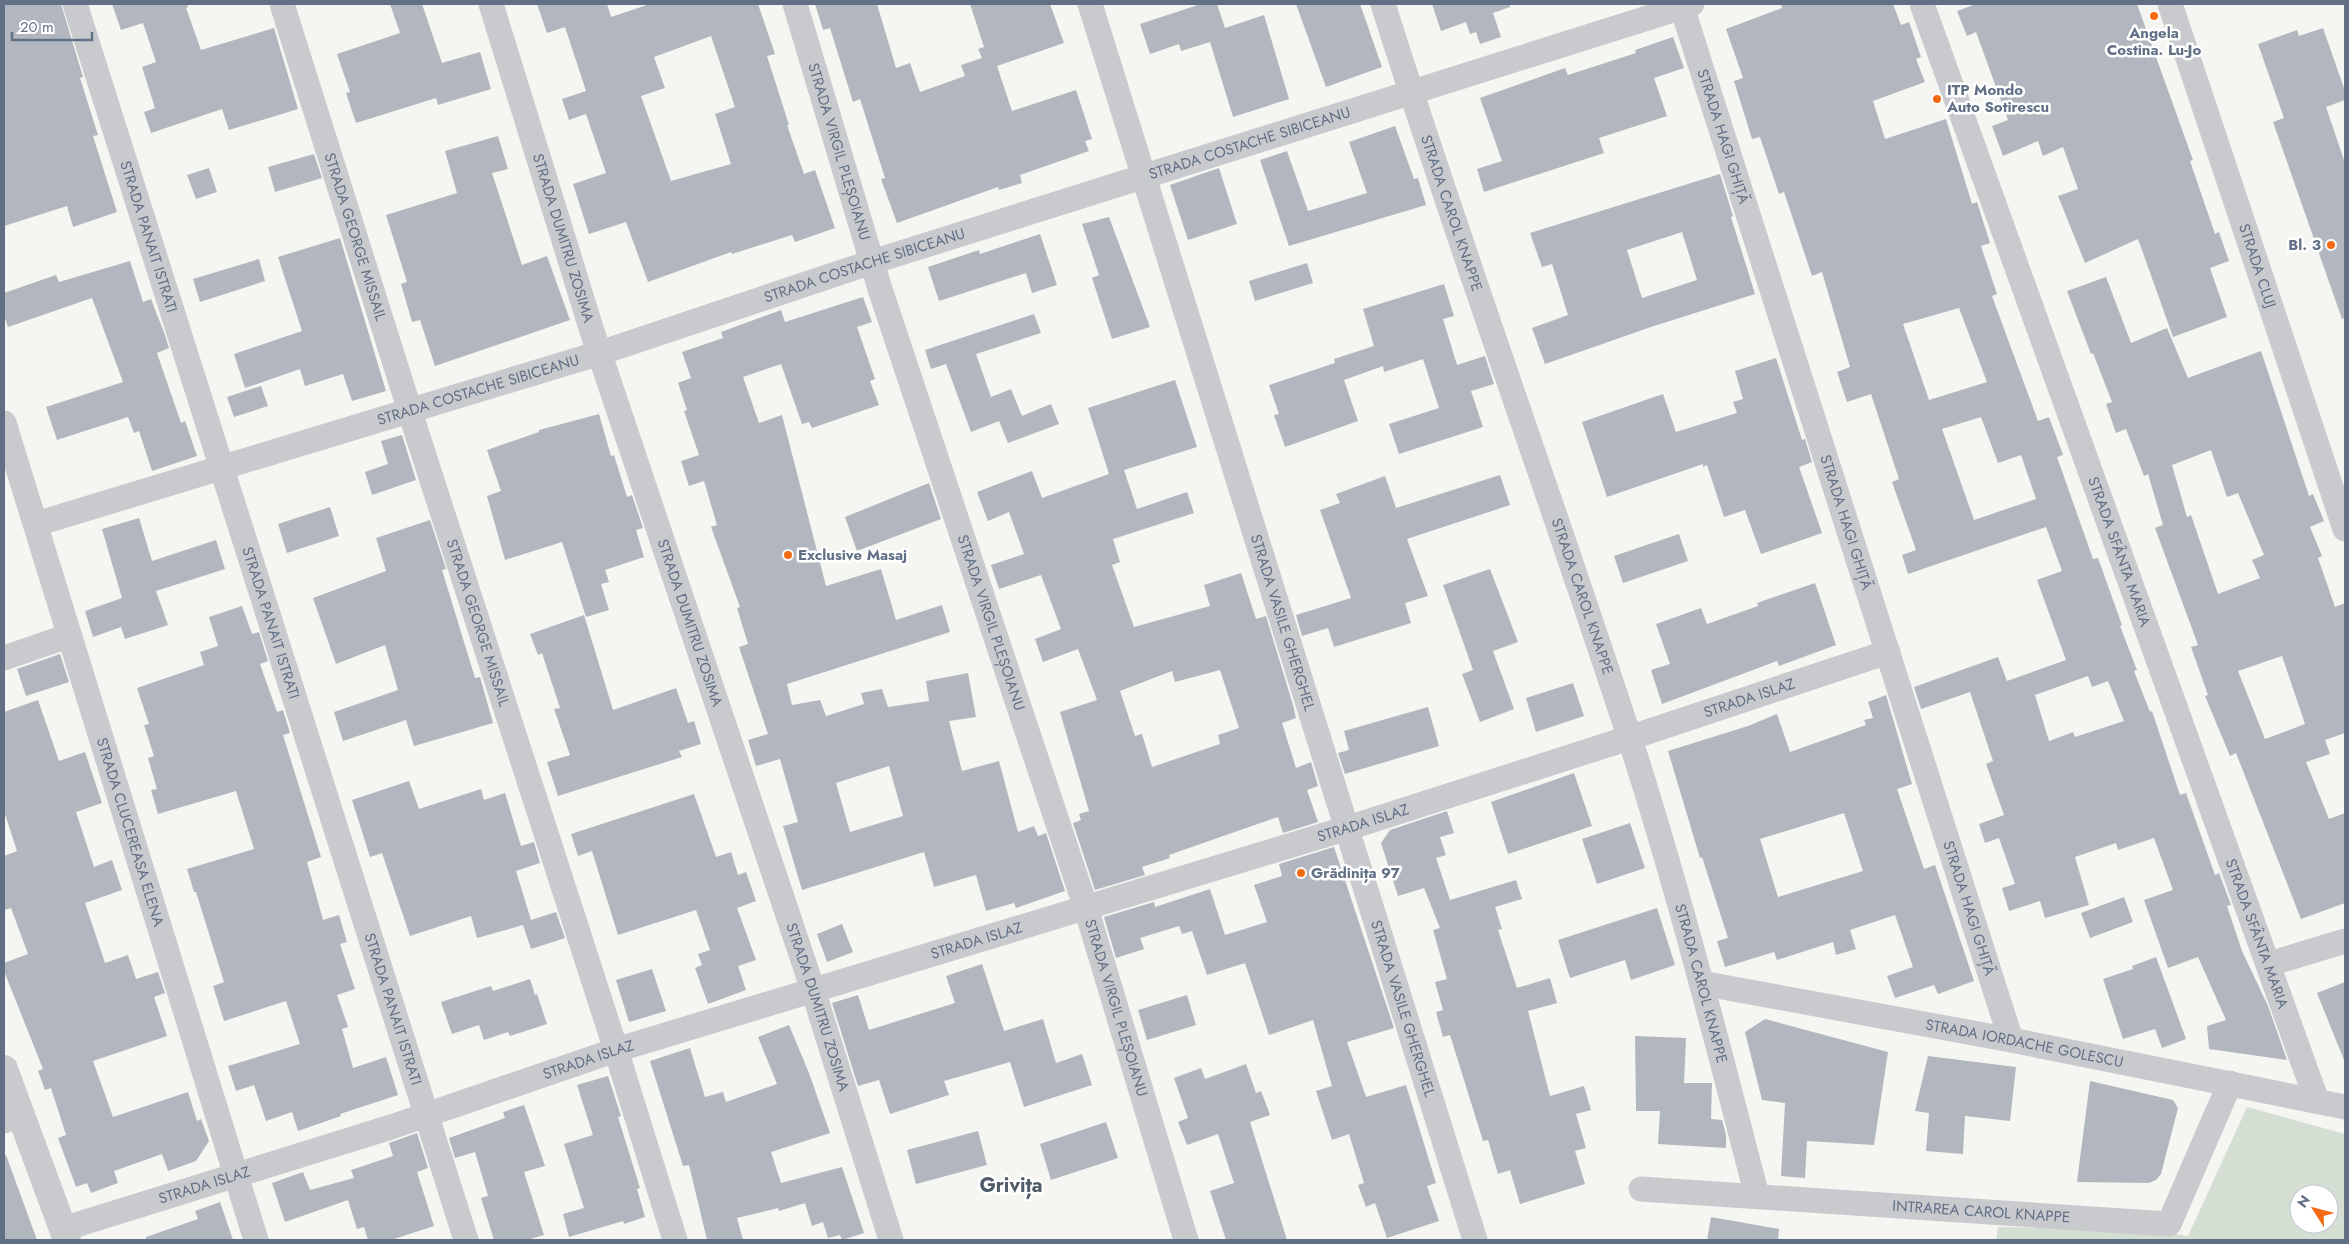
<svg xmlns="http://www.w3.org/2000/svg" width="2349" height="1244" viewBox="0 0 2349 1244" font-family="Jost,sans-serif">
  <rect width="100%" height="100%" fill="#f5f6f2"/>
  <path fill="#d5ded2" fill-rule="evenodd" d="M2247,1107L2345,1134V1240H1996L1998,1227L2152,1230L2188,1236ZM2299,1194H2329V1224H2299Z"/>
  <g fill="#b2b7bf" fill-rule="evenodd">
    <polygon points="4,4 61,4 83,77 80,78 98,135 93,136 117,212 73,227 67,206 4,226"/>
    <polygon points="112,4 188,4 188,7 186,8 201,50 274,28 298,109 229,130 222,109 151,133 144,112 155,108 142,67 156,62 143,23 121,30"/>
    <polygon points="390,4 422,4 442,63 480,52 491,89 438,105 436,98 356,123 346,93 350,92 337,54 400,33"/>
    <path d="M537,4H607L611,17L650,4H758L775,54L767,56L789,125H787L804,174L815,170L835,228L795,242L792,235L732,254L731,252L648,282L626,222L589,234L573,184L606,173L586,114L569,120L562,99L586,91L565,27L547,33ZM711,36L735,107L715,114L731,164L671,181L641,96L665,88L654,57Z"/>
    <polygon points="815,4 877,4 896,68 910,63 920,92 965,76 961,65 982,58 978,49 984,47 970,4 1050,4 1064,43 997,66 1012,111 1076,90 1092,139 1085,141 1089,151 1020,175 1022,183 999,190 998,187 897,223 881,179 885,178 860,99 853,102 830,28 823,30"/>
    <polygon points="1201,4 1217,4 1225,28 1264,15 1289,99 1233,117 1210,42 1181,51 1179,44 1150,54 1140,24"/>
    <polygon points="1296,4 1360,4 1382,67 1326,87"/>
    <polygon points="1432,4 1510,4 1510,7 1493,13 1501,37 1480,44 1476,32 1470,34 1466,22 1441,31"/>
    <path d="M1781,4H1893L1901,25L1909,22L1921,57L1916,59L1925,82L1873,101L1885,139L1946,119L1972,204L1977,202L1990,243L1981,246L1997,294L1992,296L2038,421L2049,417L2063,455L2057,457L2093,559L2098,558L2122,625L2120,626L2137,670L2134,671L2150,712L2152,711L2180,795L2186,793L2215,875L2219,873L2231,905L2227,906L2242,951L2268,1006L2287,1060L2209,1049L2207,1026L2226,1020L2198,957L2168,968L2144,900L2173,890L2154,838L2118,850L2116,843L2075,857L2089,905L2045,918L2040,901L2009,911L2002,888L2015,884L1999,838L1985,843L1979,824L2004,815L1986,764L1993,761L1970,692L1921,709L1914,687L1998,657L2007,681L2066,660L2037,580L2062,571L2046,527L1908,574L1902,555L1916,550L1892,482L1899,479L1871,394L1847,402L1837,372L1850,367L1822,272L1812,276L1784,192L1779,194L1760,137L1752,139L1734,81L1743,78L1726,29L1782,8ZM1959,308L1987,382L1929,400L1903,324ZM1981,417L1998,463L2021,455L2036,499L1974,520L1942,429ZM2088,676L2092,687L2108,681L2124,721L2075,737L2073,732L2049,741L2035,695Z"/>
    <polygon points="1976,4 2137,4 2193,160 2190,161 2215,234 2219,232 2229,261 2210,268 2227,317 2173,337 2138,239 2085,263 2058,196 2078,189 2063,147 2043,156 2038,141 2003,156 1992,126 2008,120 1976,32 1967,36 1957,11"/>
    <polygon points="2323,28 2345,91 2345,100 2326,107 2345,163 2345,318 2342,319 2273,122 2284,118 2258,44 2297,30 2299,36"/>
    <polygon points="1673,37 1684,68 1654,78 1667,116 1599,138 1604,153 1484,192 1477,169 1502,161 1480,98 1565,68 1568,75 1636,53 1635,50"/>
    <polygon points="1395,126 1414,179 1418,178 1426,205 1289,246 1260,160 1287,151 1308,211 1367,193 1349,142"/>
    <polygon points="498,136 508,169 492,173 522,265 547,256 570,320 435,366 420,320 412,322 401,284 407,282 386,215 457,193 445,151"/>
    <polygon points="314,154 322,178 275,192 268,167"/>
    <polygon points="209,168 217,192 196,199 187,175"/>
    <polygon points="1219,168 1237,224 1188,240 1170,185"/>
    <path d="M1720,174L1733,216L1731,217L1755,294L1651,327L1545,364L1532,328L1568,315L1552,264L1542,267L1530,233ZM1682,232L1697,280L1642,298L1627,250Z"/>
    <polygon points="1109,217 1150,327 1112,339 1092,278 1099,275 1082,224"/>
    <polygon points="1040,234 1057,285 1032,293 1026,273 939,301 928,267 979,250 980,254"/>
    <polygon points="340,238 386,391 352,401 343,374 305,386 300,369 245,388 234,354 302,331 278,257"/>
    <polygon points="259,259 265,281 200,302 193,279"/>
    <polygon points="130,261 143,302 151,299 165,335 169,348 157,353 181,423 185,421 197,456 152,471 139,431 134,433 128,417 57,440 46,407 123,382 92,298 8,327 4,315 4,293 56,275 59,282"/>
    <polygon points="1307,263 1313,283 1255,301 1249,281"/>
    <path d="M2106,277L2131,343L2167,328L2188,378L2261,351L2309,496L2313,494L2324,521L2310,527L2322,556L2318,558L2335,607L2345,603V733L2325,740L2330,754L2306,762L2329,819L2345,813V903L2301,919L2236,753L2230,756L2205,696L2208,695L2191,647L2198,645L2155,528L2163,525L2148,474L2144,476L2126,429L2116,433L2106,404L2112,402L2093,353L2091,354L2067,291ZM2211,450L2227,497L2238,493L2264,555L2252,560L2260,578L2218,594L2191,515L2187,517L2172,465ZM2282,656L2305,724L2265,739L2238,671Z"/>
    <polygon points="1444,284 1454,316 1443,319 1457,365 1485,356 1494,384 1471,391 1483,427 1399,454 1389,424 1439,408 1423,359 1384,372 1383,366 1344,380 1358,421 1285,447 1274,415 1279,414 1269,385 1335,363 1334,359 1374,346 1363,309"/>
    <path d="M863,297L872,322L857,327L875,379L870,381L879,405L812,428L809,422L802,424L781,364L743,377L759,423L782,415L826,586L881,569L896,620L942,605L950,632L787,684L792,705L820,700L826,716L864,704L861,693L882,689L888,707L929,701L926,681L968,673L976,717L949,721L962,771L999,761L1018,832L1034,826L1038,836L1046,833L1065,891L1016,908L1014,903L986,911L976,875L934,887L924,852L802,890L783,826L798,822L780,759L756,766L748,740L768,734L739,647L748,644L737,608L740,607L711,527L717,525L704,481L689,486L681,461L699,455L684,411L687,410L678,383L691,378L682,352L723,338L721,332L781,310L785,322ZM889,766L903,816L850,832L836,783Z"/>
    <polygon points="1034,314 1041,333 976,354 991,397 1011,389 1022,416 1051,404 1059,424 1008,443 999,421 971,432 946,364 931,369 925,350"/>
    <polygon points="1776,358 1802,440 1805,439 1812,462 1799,467 1822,533 1761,554 1745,510 1724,517 1707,465 1703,467 1703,464 1607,497 1582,422 1663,394 1676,432 1737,413 1733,402 1743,399 1735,371"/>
    <path d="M1175,380L1197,447L1124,470L1137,509L1187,492L1194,513L1113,539L1120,562L1112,565L1134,627L1210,606L1204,585L1241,573L1256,619L1266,616L1293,705L1296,718L1282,723L1296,768L1311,762L1318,786L1307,790L1318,822L1283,833L1278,817L1169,855L1170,858L1142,867L1145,875L1095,890L1073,823L1081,820L1079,814L1089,811L1060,712L1097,700L1078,649L1043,662L1035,639L1061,629L1041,575L999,589L991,565L1024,554L1009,512L988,521L977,492L1032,471L1042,498L1109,474L1088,408ZM1220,670L1239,728L1218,735L1220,744L1152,767L1142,734L1135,736L1120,691L1172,671L1175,682Z"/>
    <polygon points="261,386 268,406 234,417 227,397"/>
    <polygon points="599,414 611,456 614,455 627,497 632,495 643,528 636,530 644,557 605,570 609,582 601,584 609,610 586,617 562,542 505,560 487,496 501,491 487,450 539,432 539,430"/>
    <polygon points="402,435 416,480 372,495 365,472 388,464 381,441"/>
    <polygon points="1500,475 1510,505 1407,539 1428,596 1405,603 1411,623 1334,647 1328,628 1302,636 1296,615 1351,598 1320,510 1340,503 1336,494 1385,476 1396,508"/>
    <polygon points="929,483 941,519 857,551 845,517"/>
    <polygon points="330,507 339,536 287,553 278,524"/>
    <polygon points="139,518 152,561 216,540 225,569 156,591 168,625 125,639 121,627 93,637 85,611 122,598 102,529"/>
    <polygon points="430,520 446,569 442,570 475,678 480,677 493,723 414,746 406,720 343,741 334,712 398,690 385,645 336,664 313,598 386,571 376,538"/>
    <polygon points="1679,534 1688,561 1623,583 1614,556"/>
    <polygon points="1490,569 1518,642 1493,651 1514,709 1480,722 1462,674 1473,670 1443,585"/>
    <polygon points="1815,583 1836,645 1779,666 1777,661 1662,704 1651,670 1670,664 1656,624 1701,608 1707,624 1758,606 1757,603"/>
    <polygon points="242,606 252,634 259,632 268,661 260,664 277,712 283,710 290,733 283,735 321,857 307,862 323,920 339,915 347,942 340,944 355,989 337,995 348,1027 342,1029 353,1068 386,1057 398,1095 340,1114 341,1116 298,1131 292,1112 266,1121 254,1085 236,1091 228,1066 300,1044 286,1001 224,1021 213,986 224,982 196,892 194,892 187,869 254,849 236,791 158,814 151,790 157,789 148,758 154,756 144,725 149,724 137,688 204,665 200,652 218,646 209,617"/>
    <polygon points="584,615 613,710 676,688 688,723 694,721 701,744 679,751 682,757 558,796 547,762 570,755 554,709 560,708 542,653 538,655 530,634"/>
    <polygon points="60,654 69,682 26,696 17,669"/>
    <polygon points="1573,683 1584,716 1536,732 1526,698"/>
    <path d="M1886,695L1912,784L1897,789L1924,869L1935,865L1974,981L1938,994L1934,985L1895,998L1887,976L1913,967L1895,915L1850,930L1856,949L1836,955L1833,942L1777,960L1774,952L1725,967L1717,941L1728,938L1702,857L1700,858L1668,751L1748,726L1777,714L1790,752L1866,725L1864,720L1873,718L1868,702ZM1844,813L1863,871L1778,897L1760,839Z"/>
    <polygon points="38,700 59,761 85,752 102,803 76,812 94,867 112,860 122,890 85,903 105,963 128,955 136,979 158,972 165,993 154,997 167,1036 93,1061 113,1117 188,1092 197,1121 201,1119 209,1141 196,1161 168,1171 162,1154 114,1171 118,1183 91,1193 87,1183 76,1187 58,1138 66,1135 51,1088 45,1090 38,1071 43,1069 4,971 4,963 28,954 11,908 4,910 4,856 17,851 4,811 4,712"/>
    <polygon points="1428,707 1439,746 1345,774 1338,753 1349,750 1344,731"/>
    <polygon points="1574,773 1592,826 1508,854 1491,802"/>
    <polygon points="409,781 419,809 481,789 484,800 505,793 521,846 534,842 540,863 516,871 531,920 556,912 565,938 531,949 523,925 477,938 471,916 410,936 382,853 370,857 352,800"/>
    <polygon points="694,794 716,857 731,852 738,875 746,872 756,901 737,908 756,960 738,966 746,990 708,1004 695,968 702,965 698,954 710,950 696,910 618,935 592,851 578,856 571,834"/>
    <polygon points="1447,811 1454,833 1440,837 1446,855 1436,858 1450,900 1516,880 1522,899 1495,907 1502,929 1498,930 1517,988 1550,978 1557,1003 1528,1011 1550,1096 1584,1086 1591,1110 1576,1114 1586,1148 1575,1151 1585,1184 1520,1204 1510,1170 1498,1174 1488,1140 1483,1141 1450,1035 1443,1037 1436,1012 1443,1010 1435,982 1447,979 1433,930 1440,928 1424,888 1398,896 1381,843 1390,830"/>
    <polygon points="1630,823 1645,868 1597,884 1582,839"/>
    <polygon points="1334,847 1394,1028 1347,1042 1366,1097 1406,1085 1436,1183 1427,1186 1439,1221 1387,1238 1375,1203 1366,1207 1358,1185 1364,1183 1349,1134 1332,1140 1316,1091 1332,1086 1313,1020 1269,1035 1245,963 1207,975 1192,931 1182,934 1179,926 1140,938 1144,949 1116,958 1104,917 1154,902 1155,907 1210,889 1225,935 1267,922 1254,885 1282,876 1279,864"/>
    <polygon points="2124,897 2133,922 2090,938 2081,913"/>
    <polygon points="1657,908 1675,965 1631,980 1625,960 1570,978 1558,940"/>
    <polygon points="842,924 853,952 827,962 817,934"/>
    <polygon points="2156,957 2186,1039 2162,1048 2155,1029 2123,1039 2103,979 2133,969 2132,966"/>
    <polygon points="982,964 1004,1031 1043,1019 1056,1063 1082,1054 1092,1085 1024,1107 1010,1062 944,1081 949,1095 890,1114 879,1080 858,1086 832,1003 858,995 869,1030 955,1003 946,976"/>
    <polygon points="652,969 666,1011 629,1022 616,980"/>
    <polygon points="530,979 535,995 537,994 547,1024 510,1036 508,1032 484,1040 479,1025 452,1034 441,1002 491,986 493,991"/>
    <polygon points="2345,982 2345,1059 2344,1060 2317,993"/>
    <polygon points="1187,995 1196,1025 1147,1040 1138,1010"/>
    <polygon points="1765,1019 1888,1052 1874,1145 1807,1141 1805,1178 1781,1176 1785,1103 1762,1100 1745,1032"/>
    <polygon points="789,1025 809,1073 830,1133 771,1152 781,1183 842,1167 864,1233 842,1240 840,1235 828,1238 823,1222 812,1226 805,1203 779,1211 778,1208 737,1218 743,1240 707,1240 689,1165 683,1166 650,1061 690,1048 705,1097 723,1092 726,1102 777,1084 758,1037"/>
    <polygon points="1635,1036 1686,1038 1684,1083 1712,1083 1711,1119 1722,1120 1726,1135 1726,1148 1658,1144 1660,1111 1636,1111"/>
    <polygon points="1928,1056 2016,1067 2010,1121 1965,1116 1963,1154 1926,1151 1929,1113 1915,1111"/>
    <polygon points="1246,1064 1256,1093 1261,1091 1270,1115 1250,1122 1287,1240 1226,1240 1210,1191 1234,1183 1218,1134 1187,1145 1178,1122 1188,1118 1174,1078 1201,1068 1205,1079"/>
    <polygon points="608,1076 621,1116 618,1117 640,1188 637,1189 645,1217 624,1224 623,1221 569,1237 563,1214 584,1208 564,1144 593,1135 577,1085"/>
    <polygon points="2090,1081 2173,1100 2178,1108 2161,1174 2156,1180 2149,1183 2077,1182"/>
    <polygon points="524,1105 545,1166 524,1172 544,1235 527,1240 494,1240 481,1198 488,1196 475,1152 455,1158 449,1138 505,1118 503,1112"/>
    <polygon points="1106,1122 1118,1158 1051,1180 1040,1144"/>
    <polygon points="978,1131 987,1165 916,1184 907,1150"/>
    <polygon points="417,1133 428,1168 417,1172 434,1226 391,1240 368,1240 364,1227 357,1229 348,1200 285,1222 272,1183 303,1172 310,1190 354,1178 351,1170 393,1156 389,1143"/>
    <polygon points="6,1155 37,1240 4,1240 4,1156"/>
    <polygon points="220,1202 233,1240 146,1240 146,1237 198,1219 195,1211"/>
    <polygon points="1711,1217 1779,1229 1778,1240 1707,1240"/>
  </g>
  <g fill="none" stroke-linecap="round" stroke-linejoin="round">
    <g stroke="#c8cace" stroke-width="25">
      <path id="s1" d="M75,4L466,1240"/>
      <path id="s2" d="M282,4L419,440L616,1050L675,1240"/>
      <path id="s3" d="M491,4L591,328L813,990L891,1240"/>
      <path id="s4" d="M795,4L880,289L1086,908L1186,1240"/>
      <path id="s5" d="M1090,4L1475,1240"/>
      <path id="s6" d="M1383,4C1460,249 1549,491 1629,736C1678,887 1717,1042 1757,1196"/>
      <path id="s7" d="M1681,4L2011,1040"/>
      <path id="s8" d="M1922,4L2317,1101"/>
      <path id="s9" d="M2170,4L2345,529"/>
      <path id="s10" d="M4,423L256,1240"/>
      <path id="s11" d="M36,524L600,353L872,262L1692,4"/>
      <polyline points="4,658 68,636"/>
      <polyline points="2269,964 2345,941"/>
      <path id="s12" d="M1701,983L2011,1040L2345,1107"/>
      <polyline points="4,1121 21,1115"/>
      <path id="s13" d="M1641,1189L2169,1224L2230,1083"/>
      <path id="s14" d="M63,1229L391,1127L616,1050L1348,828L1629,738L1888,652"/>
    </g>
    <polyline stroke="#c8cace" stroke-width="28" points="4,1069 67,1240"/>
  </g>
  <g fill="#f36a14" stroke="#fff" stroke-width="2">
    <circle cx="2154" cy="16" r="5"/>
    <circle cx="1937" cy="99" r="5"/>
    <circle cx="2331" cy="245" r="5"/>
    <circle cx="788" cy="555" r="5"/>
    <circle cx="1301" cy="873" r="5"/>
  </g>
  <g text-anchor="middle" stroke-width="5" stroke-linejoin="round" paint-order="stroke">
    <g font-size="15" font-weight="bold" fill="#627086" stroke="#fff" text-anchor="start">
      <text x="2154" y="38" text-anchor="middle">Angela<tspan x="2154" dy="17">Costina. Lu-Jo</tspan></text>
      <text x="1947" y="95">ITP Mondo<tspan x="1947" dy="17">Auto Sotirescu</tspan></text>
      <text x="2321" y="250" text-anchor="end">Bl. 3</text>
      <text x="798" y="560">Exclusive Masaj</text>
      <text x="1311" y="878">Grădinița 97</text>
    </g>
    <g font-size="15" fill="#627086" stroke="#fff">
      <text dy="5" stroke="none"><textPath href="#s7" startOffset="139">STRADA HAGI GHIȚĂ</textPath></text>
      <text dy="5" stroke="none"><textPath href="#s11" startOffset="1272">STRADA COSTACHE SIBICEANU</textPath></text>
      <text dy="5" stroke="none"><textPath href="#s4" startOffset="154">STRADA VIRGIL PLEȘOIANU</textPath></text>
      <text dy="5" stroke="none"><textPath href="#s6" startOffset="220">STRADA CAROL KNAPPE</textPath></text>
      <text dy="5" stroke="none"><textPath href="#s1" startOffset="244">STRADA PANAIT ISTRATI</textPath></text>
      <text dy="5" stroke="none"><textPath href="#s2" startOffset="244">STRADA GEORGE MISSAIL</textPath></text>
      <text dy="5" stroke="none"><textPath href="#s3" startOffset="245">STRADA DUMITRU ZOSIMA</textPath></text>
      <text dy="5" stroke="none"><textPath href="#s11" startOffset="868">STRADA COSTACHE SIBICEANU</textPath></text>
      <text dy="5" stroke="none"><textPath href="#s9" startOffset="276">STRADA CLUJ</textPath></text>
      <text dy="5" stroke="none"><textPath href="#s11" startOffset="462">STRADA COSTACHE SIBICEANU</textPath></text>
      <text dy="5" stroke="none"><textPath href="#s7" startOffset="544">STRADA HAGI GHIȚĂ</textPath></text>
      <text dy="5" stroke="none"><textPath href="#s8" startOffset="582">STRADA SFÂNTA MARIA</textPath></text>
      <text dy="5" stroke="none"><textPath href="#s6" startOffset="625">STRADA CAROL KNAPPE</textPath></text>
      <text dy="5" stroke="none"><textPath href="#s1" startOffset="649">STRADA PANAIT ISTRATI</textPath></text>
      <text dy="5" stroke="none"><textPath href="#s2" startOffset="649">STRADA GEORGE MISSAIL</textPath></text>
      <text dy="5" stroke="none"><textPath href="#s3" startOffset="650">STRADA DUMITRU ZOSIMA</textPath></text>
      <text dy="5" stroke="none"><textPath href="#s4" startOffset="649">STRADA VIRGIL PLEȘOIANU</textPath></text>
      <text dy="5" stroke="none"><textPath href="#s5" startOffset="648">STRADA VASILE GHERGHEL</textPath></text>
      <text dy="5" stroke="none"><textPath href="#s14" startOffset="1768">STRADA ISLAZ</textPath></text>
      <text dy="5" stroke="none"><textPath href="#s14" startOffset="1362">STRADA ISLAZ</textPath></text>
      <text dy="5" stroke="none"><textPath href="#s10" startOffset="428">STRADA CLUCEREASA ELENA</textPath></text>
      <text dy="5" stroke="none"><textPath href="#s7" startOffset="949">STRADA HAGI GHIȚĂ</textPath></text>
      <text dy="5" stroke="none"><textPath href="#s8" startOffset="988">STRADA SFÂNTA MARIA</textPath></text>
      <text dy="5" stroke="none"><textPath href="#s14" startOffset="958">STRADA ISLAZ</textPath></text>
      <text dy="5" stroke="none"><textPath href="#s6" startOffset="1030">STRADA CAROL KNAPPE</textPath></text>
      <text dy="5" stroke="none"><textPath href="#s3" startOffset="1055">STRADA DUMITRU ZOSIMA</textPath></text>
      <text dy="5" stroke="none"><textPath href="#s4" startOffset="1054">STRADA VIRGIL PLEȘOIANU</textPath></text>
      <text dy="5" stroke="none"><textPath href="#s1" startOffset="1054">STRADA PANAIT ISTRATI</textPath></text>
      <text dy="5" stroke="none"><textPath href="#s5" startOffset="1052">STRADA VASILE GHERGHEL</textPath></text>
      <text dy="5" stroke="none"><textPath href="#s12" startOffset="329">STRADA IORDACHE GOLESCU</textPath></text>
      <text dy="5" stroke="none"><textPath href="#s14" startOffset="552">STRADA ISLAZ</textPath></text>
      <text dy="5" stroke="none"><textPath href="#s14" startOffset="148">STRADA ISLAZ</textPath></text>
      <text dy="5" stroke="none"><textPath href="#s13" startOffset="341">INTRAREA CAROL KNAPPE</textPath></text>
    </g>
    <g font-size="20" font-weight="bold" fill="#505b6a" stroke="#fff">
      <text x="1011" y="1192">Grivița</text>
    </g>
  </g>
  <rect width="2349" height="1244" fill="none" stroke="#627086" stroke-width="10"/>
  <g transform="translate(2314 1209) rotate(306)"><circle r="24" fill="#ffffff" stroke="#c0c6cf"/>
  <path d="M0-4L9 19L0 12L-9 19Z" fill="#f36a14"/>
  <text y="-8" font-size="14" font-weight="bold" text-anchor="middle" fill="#627086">N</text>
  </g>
  <path d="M12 32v8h80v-8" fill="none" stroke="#627086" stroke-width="2.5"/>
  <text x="20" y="32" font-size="15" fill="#627086" stroke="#ffffff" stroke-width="4" paint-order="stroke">20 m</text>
</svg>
